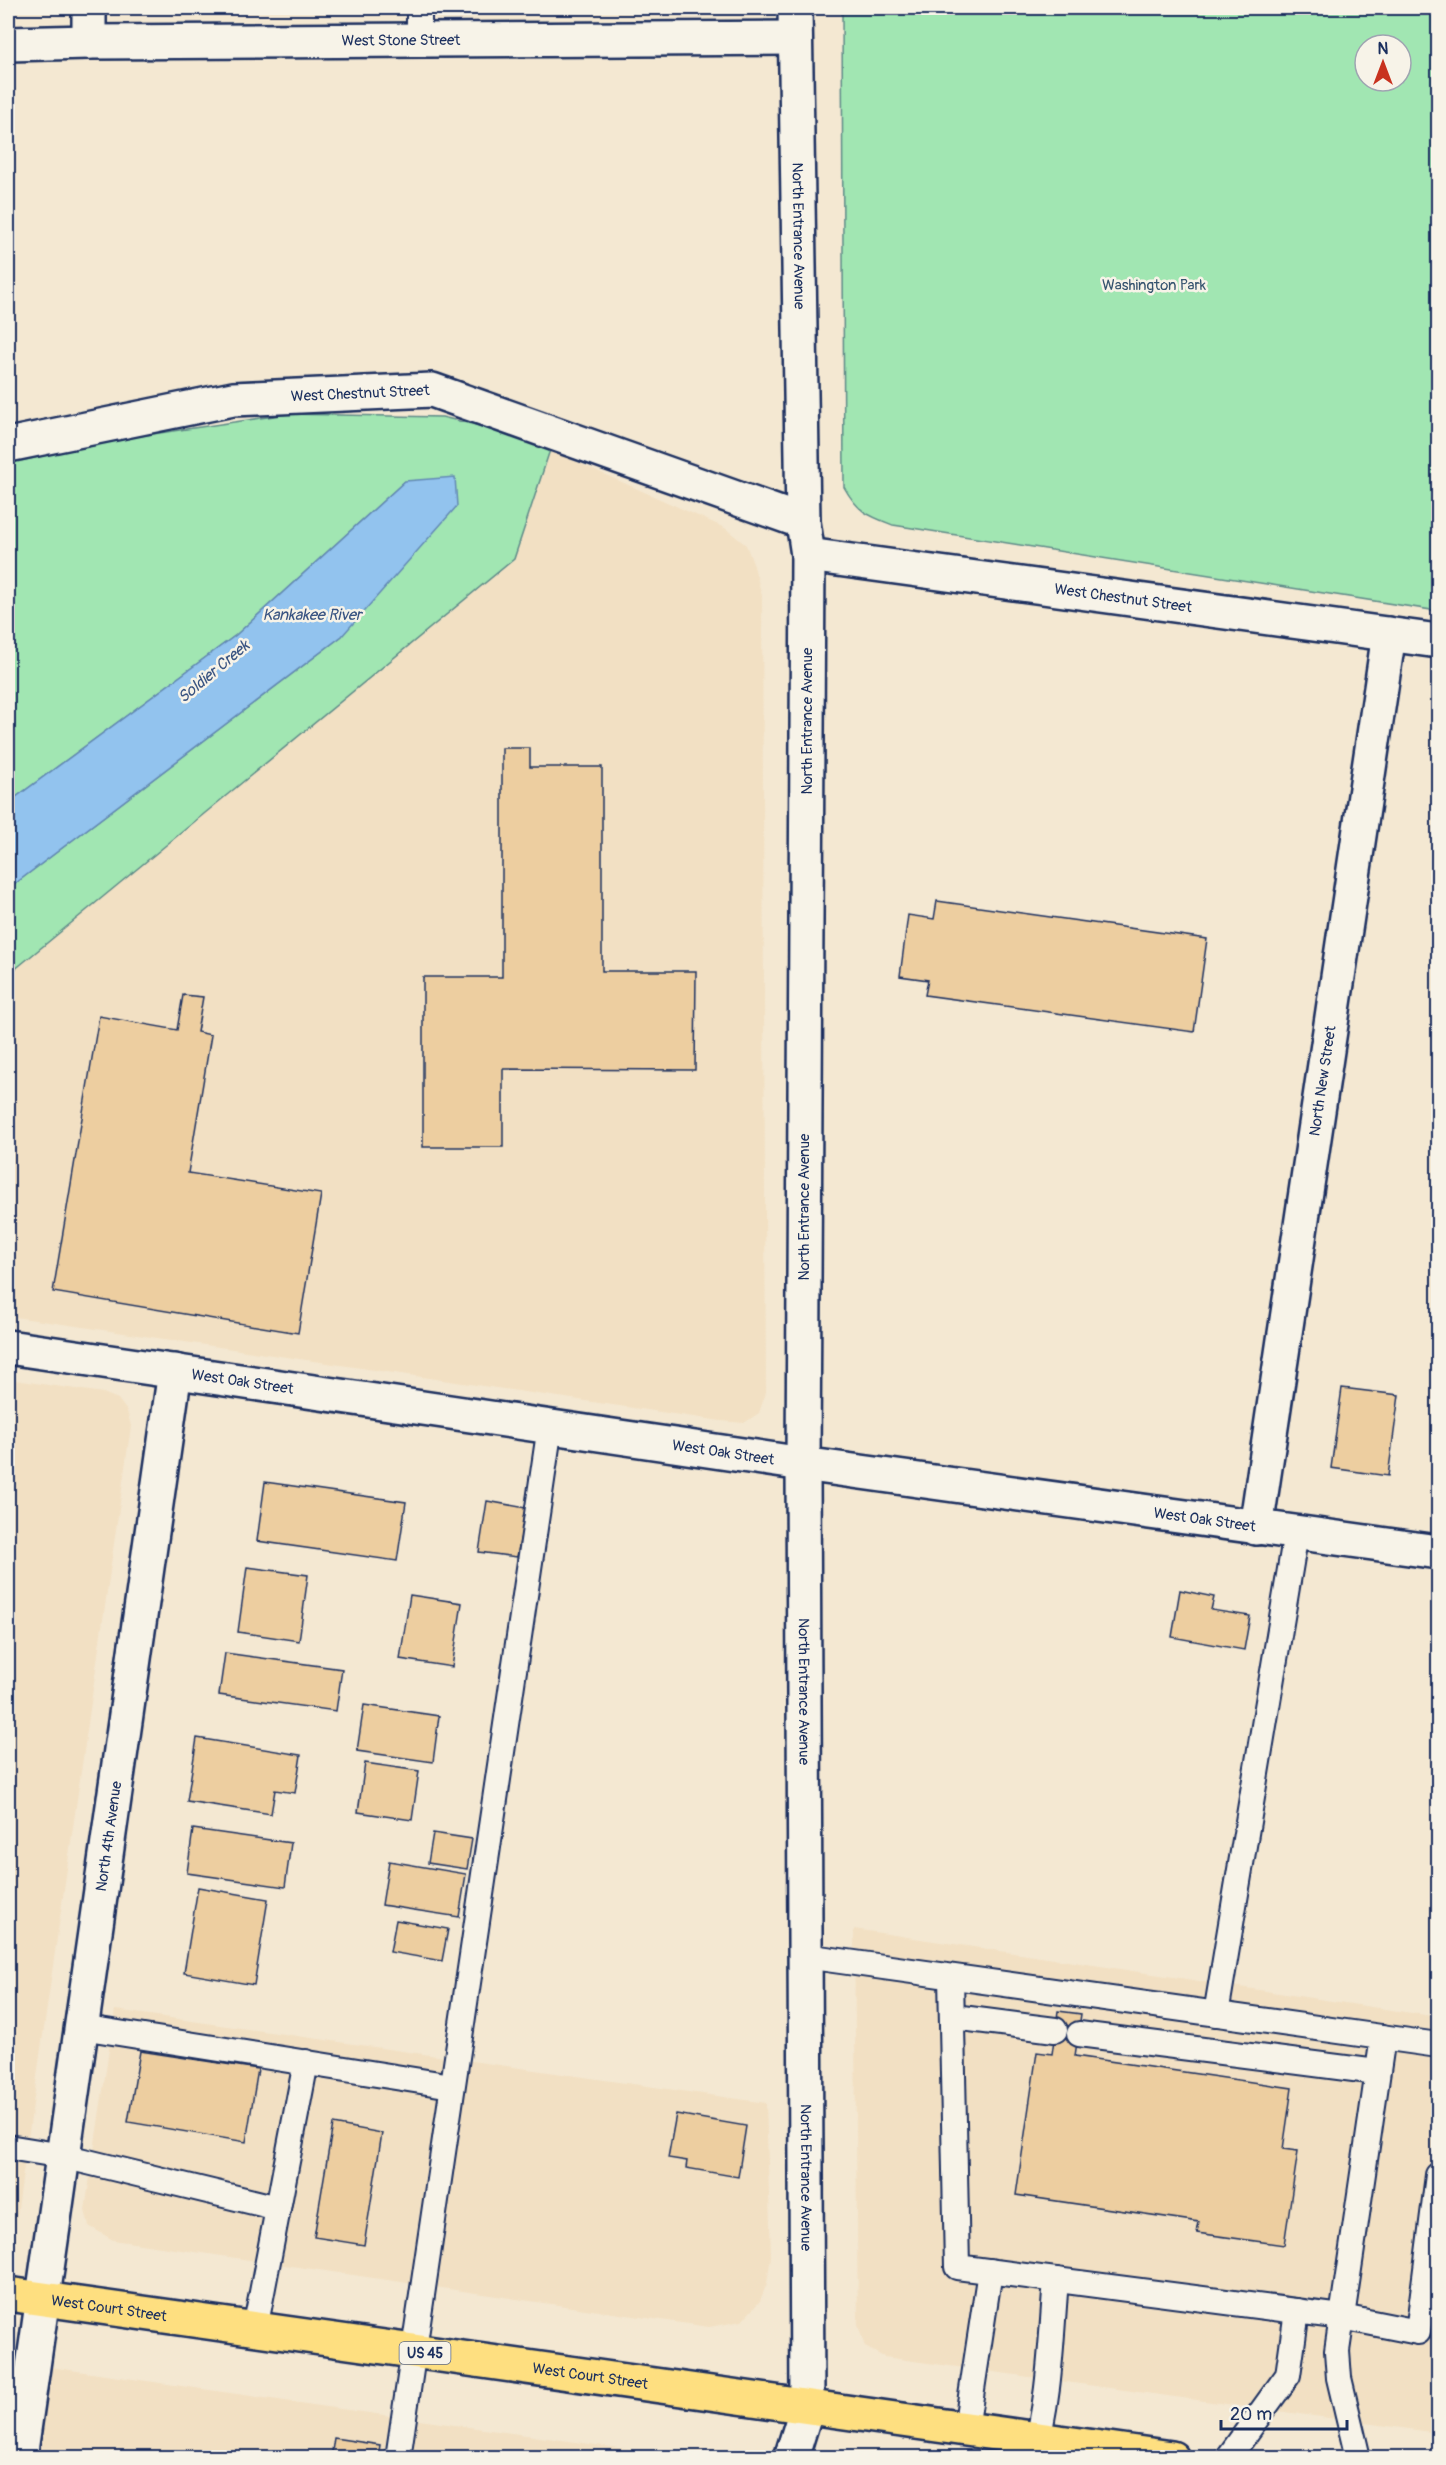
<svg xmlns="http://www.w3.org/2000/svg" width="1446" height="2465" viewBox="0 0 1446 2465" font-family="Pangolin,sans-serif">
  <rect width="100%" height="100%" fill="#f4e8d2"/>
  <filter id="ink" filterUnits="userSpaceOnUse"><feTurbulence type="fractalNoise" baseFrequency=".0167" numOctaves="2"/><feDisplacementMap in="SourceGraphic" scale="12" xChannelSelector="R" yChannelSelector="G"/><feConvolveMatrix kernelMatrix="1 2 1 2 8 2 1 2 1" color-interpolation-filters="sRGB"/></filter>
  <g filter="url(#ink)">
    <g fill="#f2e0c3">
      <polygon points="550,450 725,528 746,545 754,566 762,596 766,1392 759,1413 744,1423 721,1421 8,1316 8,975 514,560"/>
      <polygon points="8,1379 103,1393 118,1399 127,1411 131,1426 8,2277"/>
      <polygon points="854,1929 1438,2017 1438,2433 884,2357 865,2347 858,2325"/>
      <polygon points="115,2010 766,2103 771,2256 767,2283 760,2301 742,2321 709,2327 113,2240 89,2226 85,2210"/>
      <polygon points="8,2361 334,2408 682,2457 8,2457"/>
    </g>
    <g fill="#a1e6b2" stroke="#5e8a88" stroke-width="1.5" fill-rule="evenodd">
      <path d="M842,8H1438V611L893,525C867,515 858,512 844,487ZM1365,45H1401V81H1365Z"/>
      <polygon points="288,414 442,417 493,429 550,450 514,559 8,975 8,889 342,636 405,481 236,635 8,803 8,464 112,440"/>
    </g>
    <polygon fill="#92c3ee" stroke="#6288b4" stroke-width="1.5" points="455,477 457,506 342,636 8,889 8,803 236,635 405,481"/>
    <g fill="#edcea0" stroke="#1b2f5e" stroke-width="1.5">
      <polygon points="502,748 530,748 530,767 602,767 602,971 696,971 695,1070 503,1069 503,1147 423,1147 423,977 502,977"/>
      <polygon points="937,901 1207,939 1194,1032 925,995 928,980 900,976 908,915 934,919"/>
      <polygon points="183,995 203,997 197,1032 211,1035 188,1173 321,1194 298,1333 53,1292 99,1016 177,1030"/>
      <polygon points="1342,1388 1399,1395 1388,1476 1331,1468"/>
      <polygon points="265,1482 406,1502 397,1561 257,1541"/>
      <polygon points="487,1501 526,1508 517,1557 479,1552"/>
      <polygon points="247,1567 308,1575 299,1641 238,1632"/>
      <polygon points="1180,1590 1214,1597 1211,1610 1250,1616 1244,1650 1172,1637"/>
      <polygon points="410,1595 462,1603 452,1667 400,1659"/>
      <polygon points="225,1653 342,1669 336,1711 219,1695"/>
      <polygon points="364,1705 439,1716 433,1762 357,1751"/>
      <polygon points="197,1738 301,1755 295,1793 275,1790 271,1814 187,1801"/>
      <polygon points="365,1763 419,1771 412,1820 358,1812"/>
      <polygon points="193,1829 291,1843 285,1887 187,1873"/>
      <polygon points="433,1833 472,1839 467,1869 428,1863"/>
      <polygon points="389,1861 466,1874 459,1917 382,1905"/>
      <polygon points="198,1887 268,1899 254,1985 184,1973"/>
      <polygon points="396,1920 448,1929 442,1961 390,1952"/>
      <polygon points="1058,2011 1081,2014 1075,2056 1292,2088 1283,2149 1298,2151 1284,2245 1197,2233 1199,2222 1016,2195 1037,2052 1052,2054"/>
      <polygon points="140,2051 258,2069 246,2142 128,2122"/>
      <polygon points="676,2114 746,2126 738,2177 686,2168 687,2161 668,2158"/>
      <polygon points="333,2124 382,2133 364,2245 314,2237"/>
      <polygon points="334,2438 380,2445 378,2458 331,2458"/>
    </g>
    <g fill="none" stroke-linecap="round" stroke-linejoin="round">
      <g stroke="#1b2f5e" stroke-width="28">
        <g id="service">
          <polyline points="419,8 419,40"/>
          <polyline points="805,1956 1438,2045"/>
          <polyline points="951,1977 957,2267 1342,2317 1418,2332 1438,2175"/>
          <polyline points="1216,2014 1296,1533"/>
          <polyline points="954,2017 1055,2030"/>
          <polyline points="81,2027 452,2086"/>
          <polyline points="1079,2034 1377,2072"/>
          <polyline points="8,2147 63,2156 278,2208"/>
          <polyline points="255,2329 306,2062"/>
          <polyline points="966,2429 990,2271"/>
          <polyline points="398,2458 550,1426"/>
          <path d="M1033,2458C1050,2401 1051,2339 1056,2280"/>
          <polyline points="1228,2458 1288,2375 1297,2311"/>
          <polyline points="1358,2458 1339,2378 1337,2351 1383,2037"/>
        </g>
      </g>
      <g stroke="#1b2f5e" stroke-width="38">
        <g id="minor">
          <polyline points="89,42 89,8"/>
          <path id="s1" d="M8,44L89,42L795,38"/>
          <path id="s2" d="M8,445L233,399L432,390L803,522"/>
          <path id="s3" d="M808,555L1438,641"/>
          <path id="s4" d="M8,1347L803,1464L1438,1552"/>
          <path id="s5" d="M1256,1528L1389,634"/>
          <path id="s6" d="M20,2458L175,1371"/>
          <polyline points="791,2458 807,2407"/>
        </g>
      </g>
      <g stroke="#1b2f5e" stroke-width="38">
        <g id="secondary">
          <path id="s7" d="M795,8L803,522L808,555L803,1464L807,2407"/>
        </g>
      </g>
      <g stroke="#1b2f5e" stroke-width="38">
        <g id="primary">
          <path id="s8" d="M8,2294L1172,2458"/>
        </g>
      </g>
      <use href="#service" stroke="#f7f3e8" stroke-width="24"/>
      <use href="#minor" stroke="#f7f3e8" stroke-width="33"/>
      <use href="#secondary" stroke="#f7f3e8" stroke-width="33"/>
      <use href="#primary" stroke="#fedf80" stroke-width="33"/>
    </g>
  </g>
  <g text-anchor="middle" stroke-width="5" stroke-linejoin="round" paint-order="stroke">
    <rect fill="#f7f3e8" stroke="#5d6a87" stroke-width="1.5" x="399.5" y="2342" width="51" height="22" rx="4.5"/>
    <g font-size="14" font-weight="bold" fill="#1b2f5e">
      <text x="425" y="2358">US 45</text>
    </g>
    <g font-size="15" fill="#1b2f5e" stroke="#f7f3e8">
      <text dy="5" stroke="none"><textPath href="#s1" startOffset="393">West Stone Street</textPath></text>
      <text dy="5" stroke="none"><textPath href="#s7" startOffset="228">North Entrance Avenue</textPath></text>
      <text dy="5" stroke="none"><textPath href="#s2" startOffset="357">West Chestnut Street</textPath></text>
      <text dy="5" stroke="none"><textPath href="#s3" startOffset="318">West Chestnut Street</textPath></text>
      <text transform="translate(807 721) rotate(-90)" y="5">North Entrance Avenue</text>
      <text dy="5" stroke="none"><textPath href="#s5" startOffset="452">North New Street</textPath></text>
      <text transform="translate(804 1207) rotate(-90)" y="5">North Entrance Avenue</text>
      <text dy="5" stroke="none"><textPath href="#s4" startOffset="237">West Oak Street</textPath></text>
      <text dy="5" stroke="none"><textPath href="#s4" startOffset="723">West Oak Street</textPath></text>
      <text dy="5" stroke="none"><textPath href="#s4" startOffset="1209">West Oak Street</textPath></text>
      <text dy="5" stroke="none"><textPath href="#s7" startOffset="1684">North Entrance Avenue</textPath></text>
      <text dy="5" stroke="none"><textPath href="#s6" startOffset="628">North 4th Avenue</textPath></text>
      <text dy="5" stroke="none"><textPath href="#s7" startOffset="2170">North Entrance Avenue</textPath></text>
      <text dy="5" stroke="none"><textPath href="#s8" startOffset="102">West Court Street</textPath></text>
      <text dy="5" stroke="none"><textPath href="#s8" startOffset="588">West Court Street</textPath></text>
    </g>
    <g font-size="15" fill="#36546f" stroke="#f7f3e8">
      <text x="1154" y="290">Washington Park</text>
    </g>
    <g font-size="16" font-style="italic" fill="#395482" stroke="#f7f3e8">
      <text x="312" y="620">Kankakee River</text>
      <text transform="translate(213 671) rotate(-40)" y="6">Soldier Creek</text>
    </g>
  </g>
  <rect width="1446" height="2465" fill="none" stroke="#f7f3e8" stroke-width="30"/>
  <rect x="15" y="15" width="1416" height="2435" fill="none" stroke="#1b2f5e" stroke-width="2" filter="url(#ink)"/>
  <g transform="translate(1383 63)"><circle r="28" fill="#f7f3e8" stroke="#9fa5b1" stroke-width="1.5"/>
  <path d="M0-4.5L10 22L0 15L-10 22Z" fill="#c8321e"/>
  <text y="-9" font-size="16" font-weight="bold" text-anchor="middle" fill="#1b2f5e">N</text>
  </g>
  <path d="M1221 2420v9h126v-9" fill="none" stroke="#1b2f5e" stroke-width="3"/>
  <text x="1230" y="2420" font-size="18" fill="#1b2f5e" stroke="#f7f3e8" stroke-width="4.5" paint-order="stroke">20 m</text>
</svg>
